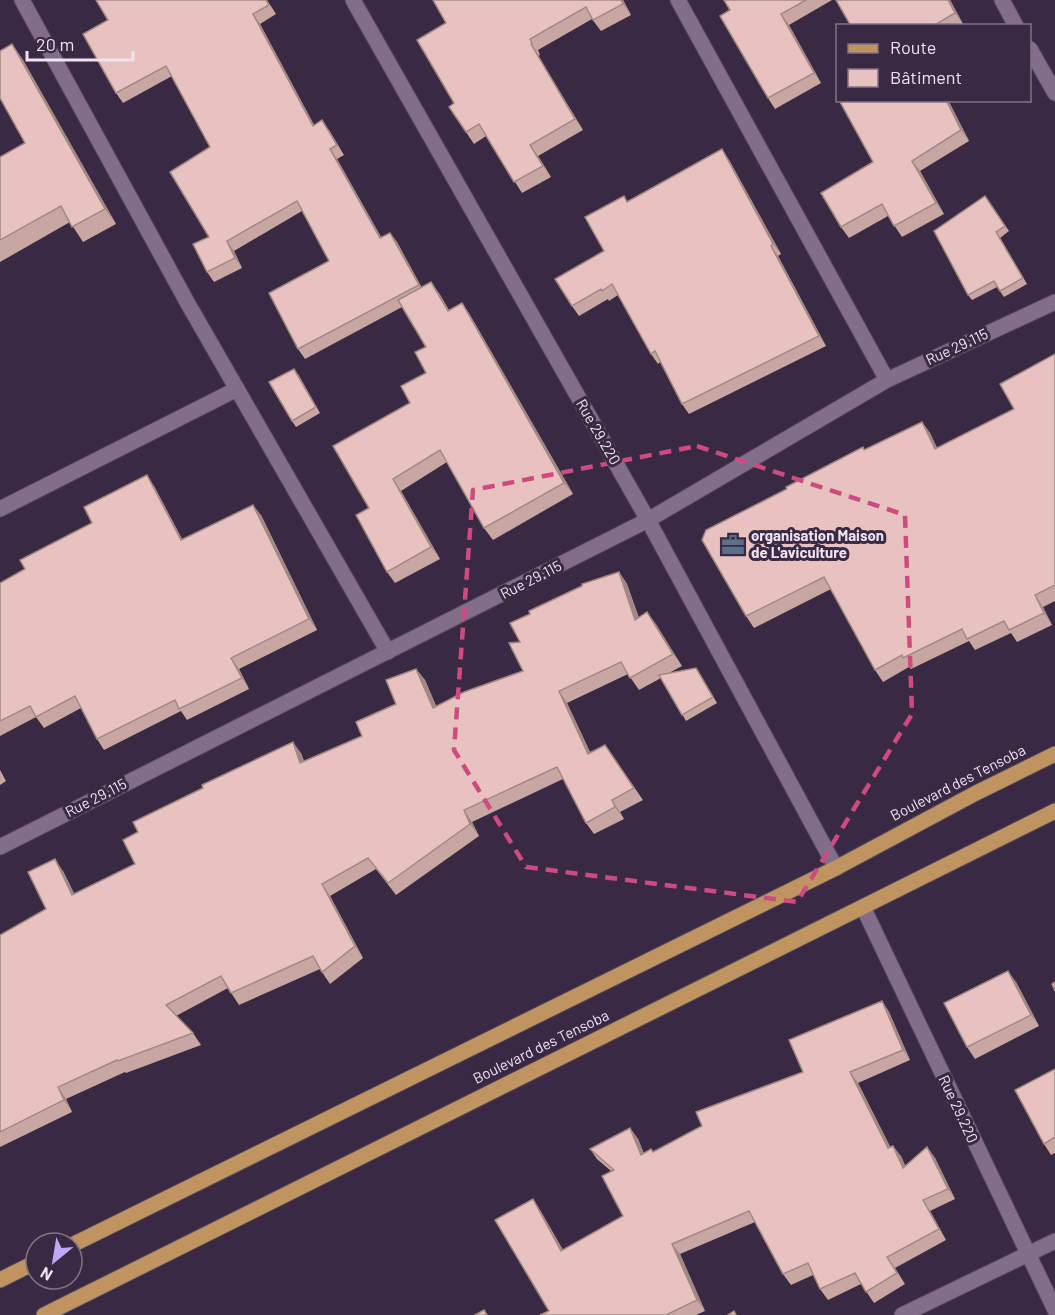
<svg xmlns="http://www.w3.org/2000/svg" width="1055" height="1315" viewBox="0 0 1055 1315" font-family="Barlow,sans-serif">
  <rect width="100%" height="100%" fill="#3a2942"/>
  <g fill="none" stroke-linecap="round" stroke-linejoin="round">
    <g stroke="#56485d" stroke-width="17">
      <g id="minor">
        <polyline points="22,0 187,302 388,652"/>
        <polyline points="353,0 648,520 836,868"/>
        <polyline points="678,0 887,380"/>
        <polyline points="1002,0 1016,26"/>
        <polyline points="1030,49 1055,93"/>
        <polyline points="0,509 237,389"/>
        <polyline points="0,847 648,520 887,380 1055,302"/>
        <polyline points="863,907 1055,1310"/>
        <polyline points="902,1315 1055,1241"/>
      </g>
    </g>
    <g stroke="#56485d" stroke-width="17">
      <g id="major">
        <polyline points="72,1245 836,868 976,793 1055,754"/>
        <polyline points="0,1280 36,1262"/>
        <polyline points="44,1315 1055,811"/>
      </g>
    </g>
    <use href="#minor" stroke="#826e8b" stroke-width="15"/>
    <use href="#major" stroke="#bf9460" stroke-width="15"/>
  </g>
  <g fill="#c8a7a3">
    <polygon points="267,0 276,14 260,24 314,125 329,130 344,155 337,159 381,237 390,233 397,242 421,287 439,293 449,310 462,303 470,315 573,494 493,540 484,528 447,462 401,491 440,559 395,583 387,572 369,508 410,403 426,373 426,347 402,307 305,359 298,349 329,261 302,211 234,251 242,268 214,282 207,272 209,237 210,147 172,76 123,103 116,93 108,20"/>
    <polygon points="433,0 623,0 631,15 601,31 592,19 538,50 540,55 538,56 583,130 538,156 551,177 522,193 486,136 474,144 466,132 454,103 446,23"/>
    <polygon points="724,0 832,0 789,25 821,83 775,109 768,98 730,10"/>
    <polygon points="836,0 950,0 963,24 960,26 851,26"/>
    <polygon points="12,44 23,60 116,224 83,242 70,222 0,262 0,157 25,143"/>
    <polygon points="948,100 969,141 920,171 944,214 902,237 888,216 849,238 841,227 873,162"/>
    <polygon points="722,149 729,160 781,254 778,256 826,346 689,414 682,404 660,362 658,364 651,354 618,295 609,301 608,299 579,316 572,306 604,251 628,201"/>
    <polygon points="985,196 1009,231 1000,238 1027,284 1004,297 997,287 972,300 968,295"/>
    <polygon points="1055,354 1055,601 1043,607 1052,625 1017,642 1011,633 975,650 969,641 911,669 909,667 883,682 875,670 831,589 754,628 746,616 864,450 922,422 930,433 937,448 1014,409"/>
    <polygon points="298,374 320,413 296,427 292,421"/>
    <polygon points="154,486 182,539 261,515 317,630 239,669 249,689 187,720 181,711 104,750 97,739 81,708 44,728 36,717 0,736 0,583 25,569 92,523"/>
    <polygon points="619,572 627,584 639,618 647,612 682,666 669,673 696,668 717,703 686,721 661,678 639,690 628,674 567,703 590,752 605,745 643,800 620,812 624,819 594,834 586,823 563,779 472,822 479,836 396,895 376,869 330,896 363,958 330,984 320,969 239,1005 228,988 176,1016 193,1033 201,1045 126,1073 125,1072 66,1099 72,1112 0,1147 0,935 46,909 63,871 74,894 135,864 301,753 304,761 362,736 396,704 416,669 425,680 436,706 523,671 520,642"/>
    <polygon points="0,770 6,781 0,785"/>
    <polygon points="1016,982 1039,1026 975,1059 967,1047"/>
    <polygon points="882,1001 889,1012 910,1060 858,1083 890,1147 901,1156 905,1166 927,1147 935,1158 955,1199 930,1211 946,1240 895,1268 905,1284 874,1303 861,1284 828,1300 820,1289 813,1275 791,1285 783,1274 755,1222 680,1254 705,1311 696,1315 540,1315 549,1311 540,1210 563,1250 623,1216 611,1171 597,1159 590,1149 630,1128 638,1139 644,1154 653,1152 803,1072"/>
    <polygon points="1055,1069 1055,1153 1051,1155 1044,1144"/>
  </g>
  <g fill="#a28885">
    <polygon points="621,0 623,0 631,15 623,4"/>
    <polygon points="948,0 950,0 963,24 955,13"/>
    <polygon points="253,14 260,24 320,136 313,126"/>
    <polygon points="781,14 789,25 821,83 814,73"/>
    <polygon points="12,44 23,60 116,224 105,209"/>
    <polygon points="531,44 538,56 583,130 575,119"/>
    <polygon points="946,100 948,100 969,141 961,130"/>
    <polygon points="530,145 538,156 551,177 543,166"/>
    <polygon points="330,149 337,159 387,248 380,238"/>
    <polygon points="722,149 729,160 781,254 773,244"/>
    <polygon points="912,161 920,171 944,214 936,203"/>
    <polygon points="390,233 397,242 426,295 419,285"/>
    <polygon points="227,241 234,251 242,268 235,258"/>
    <polygon points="771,246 778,256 826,346 819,336"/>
    <polygon points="431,282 439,293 456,323 448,311"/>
    <polygon points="462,303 470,315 573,494 564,483"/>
    <polygon points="922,422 930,433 943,461 935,449"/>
    <polygon points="147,475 154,486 188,551 181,540"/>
    <polygon points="393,479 401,491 440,559 431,547"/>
    <polygon points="253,505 261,515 317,630 309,619"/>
    <polygon points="619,572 627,584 643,632 635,620"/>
    <polygon points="1035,595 1043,607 1052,625 1044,613"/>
    <polygon points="647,612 656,624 682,666 673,654"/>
    <polygon points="231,658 239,669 249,689 242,678"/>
    <polygon points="416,669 425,680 442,720 433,708"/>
    <polygon points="559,691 567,703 596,765 588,754"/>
    <polygon points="293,742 301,753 308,774 300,763"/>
    <polygon points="612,800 620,812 624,819 615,807"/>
    <polygon points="464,810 472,822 479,836 470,824"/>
    <polygon points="55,859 63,871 81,907 72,895"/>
    <polygon points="322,884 330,896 363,958 355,946"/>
    <polygon points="1008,971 1016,982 1039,1026 1031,1015"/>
    <polygon points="882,1001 889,1012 910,1060 903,1050"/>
    <polygon points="850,1072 858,1083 896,1158 888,1148"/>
    <polygon points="58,1087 66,1099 72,1112 64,1100"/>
    <polygon points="630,1128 638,1139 649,1166 641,1155"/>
    <polygon points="893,1146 901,1156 911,1178 903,1168"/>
    <polygon points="927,1147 935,1158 955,1199 948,1189"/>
    <polygon points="533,1199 540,1210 569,1261 561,1251"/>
    <polygon points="923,1200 930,1211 946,1240 939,1229"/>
    <polygon points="672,1244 680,1254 705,1311 697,1300"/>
  </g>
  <g fill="#e8c2be" stroke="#a28885" stroke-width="1.5">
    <polygon points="96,0 266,0 269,5 253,14 313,126 322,120 337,145 330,149 380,238 390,233 419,285 298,349 269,293 329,261 297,201 227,241 235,258 207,272 193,244 209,237 170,172 210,147 166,66 116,93 83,34 108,20"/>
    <polygon points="433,0 621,0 623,4 593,20 586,7 530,39 532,43 531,44 575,119 530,145 543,166 514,182 479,124 466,132 449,107 454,103 417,40 446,23"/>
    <polygon points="724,0 806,0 781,14 814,73 768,98 720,16 730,10"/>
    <polygon points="836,0 948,0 955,13 933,26 851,26"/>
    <polygon points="12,44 105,209 72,227 61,206 0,240 0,157 25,143 0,98 0,51"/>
    <polygon points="839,100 946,100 961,130 912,161 936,203 894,226 882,204 841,227 821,193 873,162"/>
    <polygon points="722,149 773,244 771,246 819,336 682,404 655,351 651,354 612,284 602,291 601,289 572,306 555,279 604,251 585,217 624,196 627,202"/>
    <polygon points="985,196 1005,226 996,232 1023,278 1000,291 994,281 968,295 934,231"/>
    <polygon points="431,282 448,311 462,303 564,483 484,528 440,450 393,479 431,547 387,572 356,515 369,508 333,446 410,403 401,386 426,373 415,352 426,347 398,300"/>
    <polygon points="1055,354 1055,585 1035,595 1044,613 1009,630 1004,621 967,639 962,629 903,658 902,655 875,670 824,577 746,616 702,540 706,530 787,489 786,487 863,447 864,450 922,422 935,449 1014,409 1000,384"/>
    <polygon points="294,369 316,407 292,421 269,382"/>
    <polygon points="147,475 181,540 253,505 309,619 231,658 242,678 179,709 175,700 97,739 75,696 36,717 30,706 0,721 0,583 25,569 20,560 92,523 84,507"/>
    <polygon points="619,572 635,620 647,612 673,654 630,678 621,662 559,691 588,754 605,745 634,788 612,800 615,807 586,823 557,767 464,810 470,824 388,883 368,858 322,884 355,946 322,972 313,956 231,993 221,976 166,1005 193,1033 118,1061 117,1060 58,1087 64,1100 0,1132 0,935 46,909 28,872 55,859 72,895 135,864 123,840 138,832 133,822 203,788 202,785 293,742 300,763 362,736 356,722 396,704 386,680 416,669 433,708 464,692 523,671 509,643 520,642 510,623 530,614 529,611 582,586 582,584"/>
    <polygon points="696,668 713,697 682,715 659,675"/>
    <polygon points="1008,971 1031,1015 967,1047 944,1003"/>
    <polygon points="1055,982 1055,991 1052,984"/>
    <polygon points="882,1001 903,1050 850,1072 888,1148 893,1146 903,1168 927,1147 948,1189 923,1200 939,1229 887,1257 897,1273 866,1292 855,1273 820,1289 808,1263 783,1274 749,1211 672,1244 697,1300 666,1315 540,1315 549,1311 495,1220 533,1199 561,1251 623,1216 602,1176 614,1170 590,1149 630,1128 641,1155 651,1149 653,1152 702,1126 696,1112 803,1072 789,1040"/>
    <polygon points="1055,1069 1055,1137 1044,1144 1015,1090"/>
    <polygon points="484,1310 487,1315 475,1315"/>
    <polygon points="734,1311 736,1315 728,1315"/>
  </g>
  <path fill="none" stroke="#cd4b81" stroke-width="4.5" stroke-dasharray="12 8" stroke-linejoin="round" d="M697,446L905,515L912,714L797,902L526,867L454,750L473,490Z"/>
  <defs>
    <g id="office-bare" transform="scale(1.8)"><path d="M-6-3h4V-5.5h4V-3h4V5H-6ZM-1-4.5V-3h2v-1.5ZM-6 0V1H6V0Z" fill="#5c6f8a" stroke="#3a2942" stroke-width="2.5" paint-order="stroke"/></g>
  </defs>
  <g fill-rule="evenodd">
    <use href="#office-bare" x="733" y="545"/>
  </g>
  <g text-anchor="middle" stroke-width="6" stroke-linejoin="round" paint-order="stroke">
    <g font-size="15" fill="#eee3f3" stroke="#3a2942">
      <text transform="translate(957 347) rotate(-25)" y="5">Rue 29.115</text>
      <text transform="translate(598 432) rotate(60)" y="5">Rue 29.220</text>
      <text transform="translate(531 580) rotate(-27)" y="5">Rue 29.115</text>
      <text transform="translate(958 783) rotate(-27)" y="5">Boulevard des Tensoba</text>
      <text transform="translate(96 798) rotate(-27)" y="5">Rue 29.115</text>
      <text transform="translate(541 1047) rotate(-26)" y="5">Boulevard des Tensoba</text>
      <text transform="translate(958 1109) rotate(65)" y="5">Rue 29.220</text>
    </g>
    <g font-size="15" font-weight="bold" fill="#eee3f3" stroke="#3a2942" text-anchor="start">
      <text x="751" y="541">organisation Maison<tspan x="751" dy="17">de L'aviculture</tspan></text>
    </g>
  </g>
  <rect x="836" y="24" width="195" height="78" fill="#3a2942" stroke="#827389" stroke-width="1.5"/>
  <rect x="848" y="44" width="30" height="9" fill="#bf9460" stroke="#827389" stroke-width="1.5"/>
  <text x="890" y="54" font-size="18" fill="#eee3f3">Route</text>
  <rect x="848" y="69" width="30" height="18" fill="#e8c2be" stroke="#827389" stroke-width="1.5"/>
  <text x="890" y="84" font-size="18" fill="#eee3f3">Bâtiment</text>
  <g transform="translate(54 1261) rotate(210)"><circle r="28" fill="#3a2942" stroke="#827389" stroke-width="1.5"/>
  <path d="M0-4.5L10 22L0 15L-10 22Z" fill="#bda9f5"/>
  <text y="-9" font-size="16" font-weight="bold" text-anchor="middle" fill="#eee3f3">N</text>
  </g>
  <path d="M27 51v9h106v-9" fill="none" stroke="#eee3f3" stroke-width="3"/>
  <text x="36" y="51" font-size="18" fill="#eee3f3" stroke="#3a2942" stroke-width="4.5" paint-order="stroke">20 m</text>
</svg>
